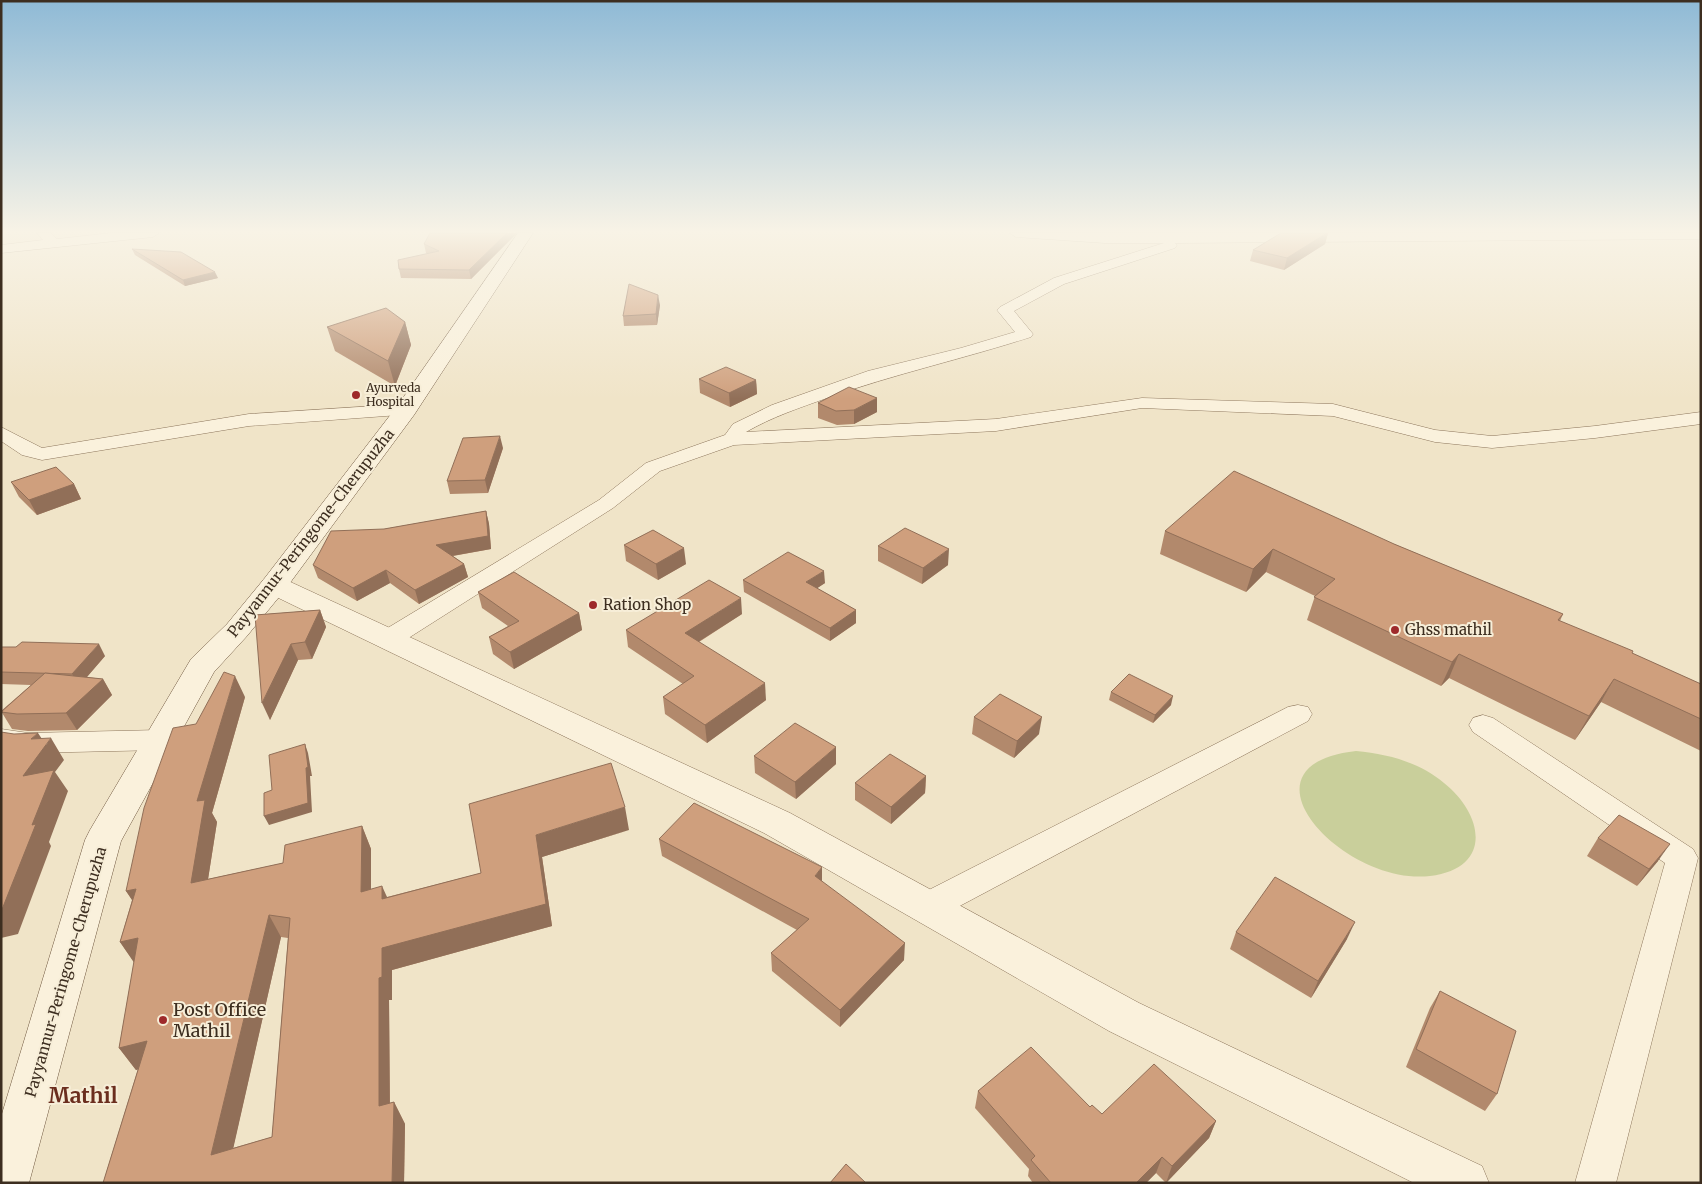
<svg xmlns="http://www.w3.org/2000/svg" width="1702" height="1184" viewBox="0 0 1702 1184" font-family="Merriweather,serif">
  <rect width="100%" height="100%" fill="#f0e4c8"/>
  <path fill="#c9cf9b" d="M1356,751C1388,754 1419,762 1444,783C1484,815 1493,868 1430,876C1344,886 1229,765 1356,751Z"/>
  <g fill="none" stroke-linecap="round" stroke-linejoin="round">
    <g stroke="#8d765c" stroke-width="1">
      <g id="minor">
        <polygon points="37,233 51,233 57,239 111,233 159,233 153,237 1,253 1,245 43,240"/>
        <path d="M1010,233H1701V239L1175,243L1177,245L1175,248L1064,284L1014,311L1033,334L1031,337C963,359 894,374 827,398C799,408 772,417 746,432L996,419L1142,398L1333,404L1435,430L1492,436L1595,426L1701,412V424L1595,438L1492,448L1435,442L1333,416L1142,408L996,431L734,445L660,471L613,508L399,644L390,646L381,644L377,638L381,632L599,500L646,463L725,435L733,424L772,405L868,371L961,348L1015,332L997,310L1000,307L1054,278L1164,243H1105L1016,237Z"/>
        <polygon points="406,404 413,406 415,410 413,414 249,426 42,460 22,455 1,441 1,427 42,448 249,414"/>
        <polygon points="1298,705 1308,707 1312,714 1308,721 939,917 927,921 915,917 910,907 915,897 1288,707"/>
        <polygon points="1483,715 1493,718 1693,849 1698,858 1616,1183 1575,1183 1665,863 1473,732 1469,725 1473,718"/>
        <polygon points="1,729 28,733 160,730 170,733 174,740 170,747 160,750 28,753 1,749"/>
      </g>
    </g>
    <g stroke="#8d765c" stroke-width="1">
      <polygon id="tertiary" points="274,577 284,579 790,813 1139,1003 1482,1166 1489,1183 1414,1183 1109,1031 764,833 264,591 260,585 264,579"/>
    </g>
    <g stroke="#6f573f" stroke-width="1">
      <polygon id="secondary" points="518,233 533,233 414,415 284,591 247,636 214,672 121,841 29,1183 1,1183 1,1117 85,840 90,830 191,659 227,624 264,579 398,405"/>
    </g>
    <use href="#minor" fill="#faf1dc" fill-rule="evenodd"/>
    <use href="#tertiary" fill="#faf1dc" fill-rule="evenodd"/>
    <use href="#secondary" fill="#faf1dc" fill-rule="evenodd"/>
  </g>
  <g fill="#b2896c" fill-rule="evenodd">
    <polygon points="517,233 471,279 401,278 399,269 428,253 426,253 424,244"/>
    <polygon points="1281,233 1328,233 1325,244 1284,270 1250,261 1253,250"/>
    <polygon points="132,249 218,278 185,286 135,255"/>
    <polygon points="660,305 657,325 624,326 623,316"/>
    <polygon points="405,322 411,345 395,386 335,351 327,327"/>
    <polygon points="699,379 756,380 757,394 730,407 700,393"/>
    <polygon points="818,403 877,412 854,424 837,425 818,418"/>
    <polygon points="503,448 488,493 450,494 447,481"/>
    <polygon points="11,482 74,484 81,499 37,515 19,497"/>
    <polygon points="486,511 489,524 491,549 453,556 464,564 468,577 419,604 390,583 357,601 318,578 313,565 384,529"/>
    <polygon points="1165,531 1394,544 1563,614 1560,621 1701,684 1701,751 1601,702 1575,740 1449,678 1441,686 1307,620 1315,596 1266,572 1246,592 1160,554"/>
    <polygon points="624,545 686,564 658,580 626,561"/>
    <polygon points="878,546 948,565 922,584 878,561"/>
    <polygon points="743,580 825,583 817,588 856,610 856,623 830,641 744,592"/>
    <polygon points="478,592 579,613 582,630 514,669 493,654 489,637 508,626 482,608"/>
    <polygon points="320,610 326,627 312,659 298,660 270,720 255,615"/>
    <polygon points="742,614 699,642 766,700 707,743 665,714 663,697 683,684 628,647 626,630"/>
    <polygon points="1,647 105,656 87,677 103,679 112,695 77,730 28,731 12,729 1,711 31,685 1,684"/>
    <polygon points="1111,692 1171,705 1153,723 1109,700"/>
    <path d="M245,697L212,813L217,822L208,879L283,863L362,826L371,849V889L387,897L481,873L629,830L542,857L552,926L392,970V1000H389L390,1103L394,1102L405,1124L404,1183H103L138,1069L136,1070L119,1048L134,962L120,942L132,900L126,891L196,724ZM281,937L288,938L272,1137L233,1148Z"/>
    <polygon points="974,717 1039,734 1014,758 972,734"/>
    <polygon points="754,756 836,764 796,799 755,773"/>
    <polygon points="926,776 925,793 891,824 855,800 855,783"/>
    <polygon points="1598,838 1658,861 1637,886 1587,856"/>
    <polygon points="659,839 822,882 904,960 840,1027 772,971 771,953 797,930 662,856"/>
    <polygon points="1236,932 1347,939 1311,998 1230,949"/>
    <polygon points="1440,991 1497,1094 1485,1111 1406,1067 1430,1008"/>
    <polygon points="978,1091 1090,1107 1102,1114 1216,1121 1209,1138 1166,1183 1156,1173 1146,1183 1033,1183 1028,1176 1029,1169 975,1108"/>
  </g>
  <g fill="#916f58">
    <polygon points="507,233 517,233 471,279 469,270"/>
    <polygon points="1327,233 1328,233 1325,244 1284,270 1287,258"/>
    <polygon points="215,272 218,278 185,286 183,280"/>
    <polygon points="658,295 660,305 657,325 656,314"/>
    <polygon points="405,322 411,345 395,386 388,361"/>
    <polygon points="756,380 757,394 730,407 729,393"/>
    <polygon points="877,398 877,412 854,424 854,410"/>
    <polygon points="500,436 503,448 488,493 485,480"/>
    <polygon points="74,484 81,499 37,515 29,500"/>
    <polygon points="486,511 489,524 491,549 440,558 436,545"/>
    <polygon points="684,548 686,564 658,580 656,564"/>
    <polygon points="949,549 948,565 922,584 923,568"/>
    <polygon points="1273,549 1266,572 1246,592 1253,569"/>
    <polygon points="464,564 468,577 419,604 415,590"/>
    <polygon points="386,570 390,583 357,601 353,588"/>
    <polygon points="824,571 825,583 807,595 806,582"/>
    <polygon points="741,598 742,614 687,649 685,633"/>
    <polygon points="320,610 326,627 312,659 305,642"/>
    <polygon points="856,610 856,623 830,641 830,628"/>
    <polygon points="579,613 582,630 514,669 510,652"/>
    <polygon points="99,644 105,656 79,686 72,674"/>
    <polygon points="291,644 298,660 270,720 262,703"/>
    <polygon points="1459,654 1449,678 1441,686 1452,662"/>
    <polygon points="235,676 245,697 212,813 217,822 204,905 191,883 197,801"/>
    <polygon points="103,679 112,695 77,730 66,713"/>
    <polygon points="1614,679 1601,702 1575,740 1589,716"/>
    <polygon points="765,683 766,700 707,743 705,725"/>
    <polygon points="1173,696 1171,705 1153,723 1155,715"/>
    <polygon points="1042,717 1039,734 1014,758 1017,741"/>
    <polygon points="38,733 46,745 51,738 64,760 55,772 68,791 49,842 51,846 18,934 1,938 1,912 23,776 31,739"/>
    <polygon points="305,744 308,753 312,776 310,776 312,812 269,825 264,816"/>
    <polygon points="836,747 836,764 796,799 795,782"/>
    <polygon points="926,776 925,793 891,824 891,807"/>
    <polygon points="625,807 629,830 542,857 552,926 392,970 392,1000 389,1000 390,1128 379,1106 379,978 382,948 536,835"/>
    <polygon points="362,826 371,849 371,914 361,892"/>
    <polygon points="1670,844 1658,861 1637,886 1649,869"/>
    <polygon points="822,867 822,885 815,876"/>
    <polygon points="382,886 392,908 382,899"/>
    <polygon points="136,889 141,913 126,891"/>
    <polygon points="269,915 281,937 227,1176 211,1155"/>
    <polygon points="1355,922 1347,939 1311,998 1318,981"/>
    <polygon points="138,938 135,964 120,942"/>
    <polygon points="905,943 904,960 840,1027 840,1010"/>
    <polygon points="147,1041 163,1063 136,1070 119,1048"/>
    <polygon points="394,1102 405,1124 404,1183 392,1183"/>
    <polygon points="1216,1121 1209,1138 1166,1183 1172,1166"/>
    <polygon points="1162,1157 1156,1173 1146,1183 1136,1183"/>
  </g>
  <g fill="#cf9f7d" stroke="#916f58" fill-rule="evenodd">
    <polygon points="430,233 507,233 469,270 399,269 398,260 439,251 424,244"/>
    <polygon points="1281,233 1327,233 1287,258 1253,250"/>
    <polygon points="132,249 181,252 215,272 183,280"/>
    <polygon points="629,284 658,295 656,314 623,316"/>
    <polygon points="386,308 405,322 388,361 327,327"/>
    <polygon points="726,367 756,380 729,393 699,379"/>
    <polygon points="849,387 877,398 854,410 836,411 818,403"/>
    <polygon points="500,436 485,480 447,481 463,438"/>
    <polygon points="56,467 74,484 29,500 11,482"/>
    <polygon points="1234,471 1394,544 1563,614 1558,620 1633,651 1632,653 1701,684 1701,719 1614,679 1589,716 1459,654 1452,662 1314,597 1335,579 1273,549 1253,569 1165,531"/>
    <polygon points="486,511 488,536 436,545 464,564 415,590 386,570 353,588 313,565 331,531 384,529"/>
    <polygon points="905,528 949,549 923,568 878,546"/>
    <polygon points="653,530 684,548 656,564 624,545"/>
    <polygon points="788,552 824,571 806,582 856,610 830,628 743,580"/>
    <polygon points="514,572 579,613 510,652 489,637 519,621 478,592"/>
    <polygon points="709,580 741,598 685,633 765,683 705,725 663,697 694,676 626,630"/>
    <polygon points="320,610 305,642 291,644 262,703 255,615"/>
    <polygon points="22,642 99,644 72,674 1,672 1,647 16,647"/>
    <path d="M224,672L235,676L197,801L205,800L191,883L283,863L285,845L362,826L361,892L382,886V899L481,873L469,804L611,763L625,807L536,835L546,904L382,948V977L379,978V1106L394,1102L392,1183H103L147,1041L119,1048L138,938L120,942L136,889L126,891L144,808L173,728L196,724ZM269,915L290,918L272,1137L211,1155Z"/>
    <polygon points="45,673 103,679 66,713 17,714 1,712"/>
    <polygon points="1129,674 1173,696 1155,715 1111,692"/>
    <polygon points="1000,694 1042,717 1017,741 974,717"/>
    <polygon points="795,723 836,747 795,782 754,756"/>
    <polygon points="1,732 14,734 38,733 31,739 51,738 23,776 54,770 32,825 36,824 1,912"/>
    <polygon points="305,744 308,767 306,768 308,803 264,816 264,793 272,790 269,755"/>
    <polygon points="890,754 926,776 891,807 855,783"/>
    <polygon points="694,803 822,867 815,876 905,943 840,1010 771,953 809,919 659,839"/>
    <polygon points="1619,815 1670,844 1649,869 1598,838"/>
    <polygon points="1275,877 1355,922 1318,981 1236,932"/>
    <polygon points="1440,991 1516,1031 1497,1094 1416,1049"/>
    <polygon points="1031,1047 1090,1107 1092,1105 1102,1114 1154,1064 1216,1121 1172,1166 1162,1157 1136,1183 1051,1183 1031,1160 1035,1156 978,1091"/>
    <polygon points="846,1164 866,1183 830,1183"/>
  </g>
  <linearGradient id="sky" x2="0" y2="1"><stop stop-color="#8fbad6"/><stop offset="0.58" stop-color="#f8f3e6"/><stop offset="1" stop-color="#f8f3e6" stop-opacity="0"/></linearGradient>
  <rect width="1702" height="399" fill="url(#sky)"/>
  <g fill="#9e2a2b" stroke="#f7eed8" stroke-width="2">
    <circle cx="356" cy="395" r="5"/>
    <circle cx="593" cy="605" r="5"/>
    <circle cx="1395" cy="630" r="5"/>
    <circle cx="163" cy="1020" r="5"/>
  </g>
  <g text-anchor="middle" stroke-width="4" stroke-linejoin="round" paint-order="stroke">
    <g font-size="12" fill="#3d2e20" stroke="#f7eed8" text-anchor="start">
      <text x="366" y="392">Ayurveda<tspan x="366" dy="14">Hospital</tspan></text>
    </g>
    <g font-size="15" fill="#3d2e20" stroke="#f7eed8">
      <text transform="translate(311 533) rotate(-52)" y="5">Payyannur-Peringome-Cherupuzha</text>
      <text transform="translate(66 972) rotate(-74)" y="5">Payyannur-Peringome-Cherupuzha</text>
    </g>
    <g font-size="15" fill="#3d2e20" stroke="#f7eed8" text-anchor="start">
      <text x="603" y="610">Ration Shop</text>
      <text x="1405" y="635">Ghss mathil</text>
    </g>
    <g font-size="18" fill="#3d2e20" stroke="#f7eed8" text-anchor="start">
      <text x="173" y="1016">Post Office<tspan x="173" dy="21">Mathil</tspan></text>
    </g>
    <g font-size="21" font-weight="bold" fill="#6b2e1e" stroke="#f7eed8">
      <text x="83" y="1103">Mathil</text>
    </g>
  </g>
  <rect width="1702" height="1184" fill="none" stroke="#3d2e20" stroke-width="5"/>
</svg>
